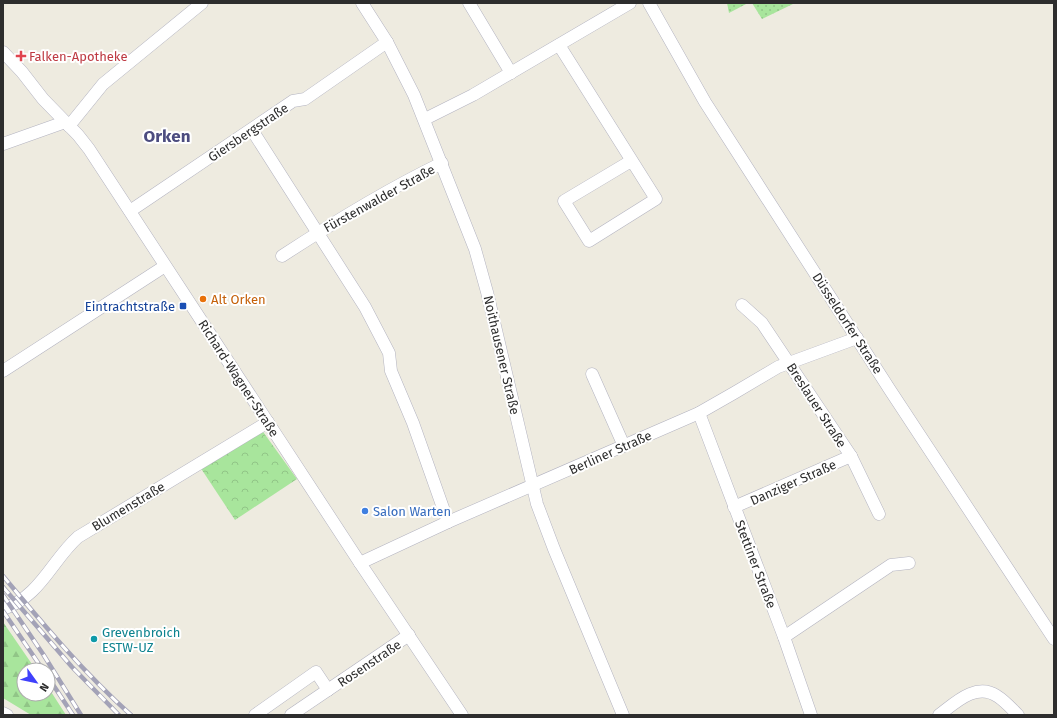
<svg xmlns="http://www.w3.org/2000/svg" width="1057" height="718" viewBox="0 0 1057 718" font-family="'Fira Sans',sans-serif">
  <defs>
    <pattern id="grass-dots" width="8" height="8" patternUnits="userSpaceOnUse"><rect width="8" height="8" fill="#a8e59c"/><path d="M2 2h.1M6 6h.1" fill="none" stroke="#91c587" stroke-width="1.8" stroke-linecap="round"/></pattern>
    <pattern id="forest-firs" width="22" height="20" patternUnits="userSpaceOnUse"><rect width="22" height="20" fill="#a8e59c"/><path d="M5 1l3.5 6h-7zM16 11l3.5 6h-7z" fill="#91c587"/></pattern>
    <pattern id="park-crowns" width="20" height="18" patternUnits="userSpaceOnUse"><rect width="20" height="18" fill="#a8e59c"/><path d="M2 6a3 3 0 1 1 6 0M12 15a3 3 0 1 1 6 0" fill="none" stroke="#91c587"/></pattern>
  </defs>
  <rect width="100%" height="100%" fill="#eeebe0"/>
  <g fill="url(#grass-dots)">
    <polygon points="727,3 748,3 729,13"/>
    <polygon points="752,3 795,3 762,19"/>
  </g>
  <polygon fill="url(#forest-firs)" points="3,622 36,670 24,670 24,694 48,694 48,687 66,715 31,715 3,698"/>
  <polygon fill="url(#park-crowns)" points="261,429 297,479 235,520 200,467"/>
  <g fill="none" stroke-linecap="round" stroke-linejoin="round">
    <g stroke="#b3b3c0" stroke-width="13">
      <g id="minor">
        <polyline points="362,3 387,42 414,95 475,249 487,292 537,504 554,549 623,715"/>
        <polyline points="469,3 511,73"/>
        <polyline points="649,3 705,102 890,390 1054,639"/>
        <polyline points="559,45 656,199 589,241 564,201 631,161"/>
        <polyline points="3,52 22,72 43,99 78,135 89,149 360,563 462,715"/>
        <polyline points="425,119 473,95 630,3"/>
        <polyline points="69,126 103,84 202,3"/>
        <polyline points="252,130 365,307 389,353 391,371 413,423 448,522"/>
        <polyline points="3,144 65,122"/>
        <polyline points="130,211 293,101 305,99 387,42"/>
        <path d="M282,256C334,222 386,190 442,163"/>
        <polyline points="742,305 762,323 851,456 879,514"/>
        <polyline points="3,371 165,266"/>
        <polyline points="592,374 624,446"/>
        <polyline points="699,413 784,637 811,715"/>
        <polyline points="734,507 851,456"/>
        <polyline points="360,563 448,522 699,413 734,393 778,367 857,338"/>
        <path d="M3,609C40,597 52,560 78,537L268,422"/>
        <polyline points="784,637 891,565 909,563"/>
        <polyline points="3,713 7,715"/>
        <polyline points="255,715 316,672 328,690"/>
        <polyline points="291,715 409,635"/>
        <path d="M939,715C955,703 976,682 997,696C1005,701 1012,709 1018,715"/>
      </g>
    </g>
    <use href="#minor" stroke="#fff" stroke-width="12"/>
    <g stroke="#a3a2b7" stroke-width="4.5">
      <g id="rail">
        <path d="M3,576C43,624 84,673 131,715"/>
        <polyline points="3,587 72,667 119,715"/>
        <polyline points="3,595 43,654 81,715"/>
        <polyline points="3,611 43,670"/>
        <polyline points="48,677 73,715"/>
      </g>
    </g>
    <use href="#rail" stroke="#fff" stroke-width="3" stroke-dasharray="9" stroke-linecap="butt"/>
  </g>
  <path fill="#e0444e" stroke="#fff" stroke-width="1.5" d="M19 50h4v4h4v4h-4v4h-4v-4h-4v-4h4z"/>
  <circle fill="#e8710a" stroke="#fff" stroke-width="1.5" cx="203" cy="299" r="4"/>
  <rect fill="#1a4fb4" stroke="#fff" stroke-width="1.5" x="179" y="302" width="8" height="8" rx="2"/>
  <circle fill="#3f7fe0" stroke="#fff" stroke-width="1.5" cx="365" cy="511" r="4"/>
  <circle fill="#0f9aa8" stroke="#fff" stroke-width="1.5" cx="94" cy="639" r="4"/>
  <g text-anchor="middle" stroke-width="4" stroke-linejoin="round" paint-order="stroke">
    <g font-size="13" fill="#be3a42" stroke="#fff" text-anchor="start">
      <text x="29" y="61">Falken-Apotheke</text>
    </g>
    <g font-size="13" fill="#2d2d2d" stroke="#fff">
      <text transform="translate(248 132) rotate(-34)" y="5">Giersbergstraße</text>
      <text transform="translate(379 198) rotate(-29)" y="5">Fürstenwalder Straße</text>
      <text transform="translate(848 323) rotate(57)" y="5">Düsseldorfer Straße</text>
      <text transform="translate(502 355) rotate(77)" y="5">Noithausener Straße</text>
      <text transform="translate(239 378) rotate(57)" y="5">Richard-Wagner-Straße</text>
      <text transform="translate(817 405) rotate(57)" y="5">Breslauer Straße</text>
      <text transform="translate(610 452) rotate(-24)" y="5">Berliner Straße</text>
      <text transform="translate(793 482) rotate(-24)" y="5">Danziger Straße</text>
      <text transform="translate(128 506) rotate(-31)" y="5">Blumenstraße</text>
      <text transform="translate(756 564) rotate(69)" y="5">Stettiner Straße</text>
      <text transform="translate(369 663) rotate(-34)" y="5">Rosenstraße</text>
    </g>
    <g font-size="13" fill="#c56008" stroke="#fff" text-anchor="start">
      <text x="211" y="304">Alt Orken</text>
    </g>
    <g font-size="13" fill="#164399" stroke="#fff" text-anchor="end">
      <text x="175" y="311">Eintrachtstraße</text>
    </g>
    <g font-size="13" fill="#366cbe" stroke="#fff" text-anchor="start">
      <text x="373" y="516">Salon Warten</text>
    </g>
    <g font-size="13" fill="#0d838f" stroke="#fff" text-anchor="start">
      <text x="102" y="637">Grevenbroich<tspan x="102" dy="15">ESTW-UZ</tspan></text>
    </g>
    <g font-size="17" font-weight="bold" fill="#4c4c7f" stroke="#fff">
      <text x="167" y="142">Orken</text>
    </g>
  </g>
  <rect width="1057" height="718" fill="none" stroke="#2d2d2d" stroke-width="8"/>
  <g transform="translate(36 682) rotate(123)"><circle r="19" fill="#ffffff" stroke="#ababab"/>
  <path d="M0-3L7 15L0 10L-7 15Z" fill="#4041fc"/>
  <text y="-6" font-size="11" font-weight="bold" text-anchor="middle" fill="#2d2d2d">N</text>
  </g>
</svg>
